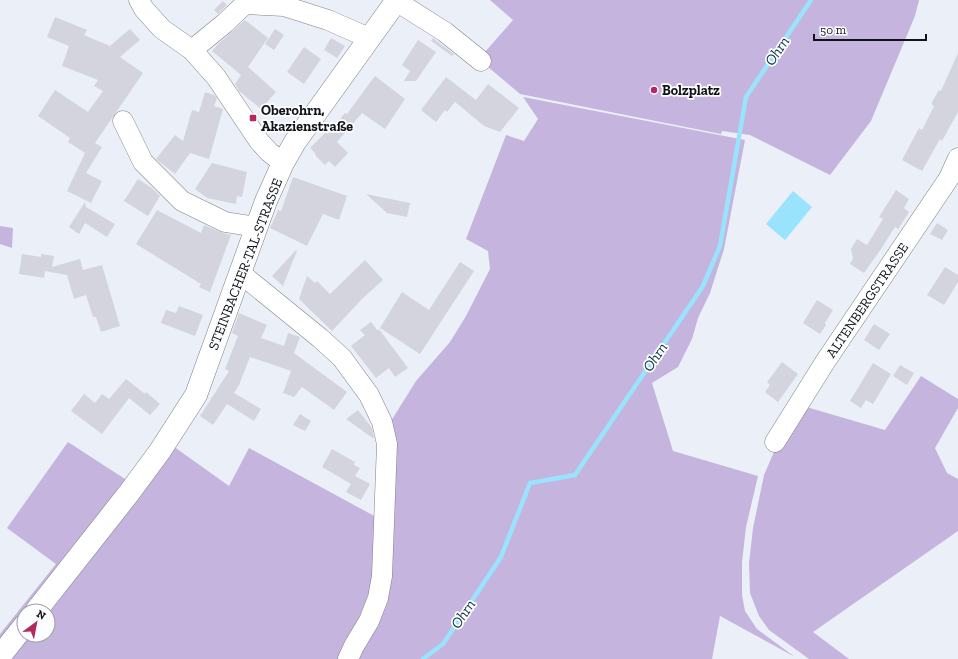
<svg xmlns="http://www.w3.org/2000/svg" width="958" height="659" viewBox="0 0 958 659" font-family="'Zilla Slab',serif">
  <rect width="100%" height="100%" fill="#ebf0f8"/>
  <g fill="#c5b4de">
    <polygon points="490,0 919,0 915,16 871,121 830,175 750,135 722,131 721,134 520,94 481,61 484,53 513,20"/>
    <polygon points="523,97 745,140 724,249 710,293 698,318 692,339 678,367 652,383 673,451 758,476 746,527 742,562 742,595 745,611 757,629 795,657 720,616 712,659 354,659 376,615 391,421 416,381 450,342 466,316 490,269 488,251 466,239 506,135 524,141 538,119"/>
    <polygon points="0,226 13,228 12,248 0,244"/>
    <polygon points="921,376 958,399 958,408 935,448 947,473 958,479 958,531 813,632 849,659 809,659 769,630 759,616 750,593 749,563 753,528 764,475 777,445 803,406 885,430"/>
    <polygon points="68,442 128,481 26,611 24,611 24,614 0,644 0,634 56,564 7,528"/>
    <polygon points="173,446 229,486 249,448 378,518 376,581 343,659 5,659 24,635 48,635 48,611"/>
  </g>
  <polygon fill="#99e3fc" points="793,191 812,207 785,240 766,224"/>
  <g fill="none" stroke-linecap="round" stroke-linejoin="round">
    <polyline stroke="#99e3fc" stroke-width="4.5" points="423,659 443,644 501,557 530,483 575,475 703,286 720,246 746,97 811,0"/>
  </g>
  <g fill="#d4d4de">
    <polygon points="223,1 227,5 218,14 214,10"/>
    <polygon points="55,17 87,30 84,35 110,46 130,29 140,40 120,57 143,73 95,143 102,147 86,173 102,181 91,203 67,191 85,153 68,142 70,138 38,116 55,90 88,112 103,91 94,86 98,80 62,66 69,46 47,37"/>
    <polygon points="245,20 268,38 248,67 276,92 261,109 239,91 235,84 241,75 212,51 218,44"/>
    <polygon points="275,29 284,35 274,50 265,44"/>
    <polygon points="331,38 345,46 337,58 324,50"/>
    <polygon points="433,38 454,54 452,56 431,41"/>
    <polygon points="418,40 436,52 416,81 404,81 410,71 402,65"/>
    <polygon points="304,47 321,59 304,84 287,72"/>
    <polygon points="958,53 958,112 942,141 940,139 922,171 902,160 919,128 922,130 934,106 932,105 932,102 939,90 941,91"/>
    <polygon points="375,76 405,99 385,129 362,113 337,142 348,153 335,167 329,161 325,165 315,155 316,154 310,148 326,132 328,134 345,113 347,114"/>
    <polygon points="446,77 476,100 488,84 519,108 500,132 484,126 455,102 447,112 445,110 436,122 421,110"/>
    <polygon points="205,92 214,95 217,98 214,106 223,109 209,159 190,153 175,174 156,159 175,135 183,141 192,110 199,112"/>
    <polygon points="212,163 247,172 242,197 237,196 236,204 207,198 195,189"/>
    <polygon points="293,177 347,196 339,220 323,214 307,246 270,228 278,210 281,211"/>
    <polygon points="138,179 152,188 160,196 148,216 124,201"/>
    <polygon points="896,190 909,199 904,208 909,212 898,229 895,227 881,249 864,273 850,264 853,259 851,249 857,239 867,245 883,219 879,217"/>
    <polygon points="366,194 410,203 407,217 387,213"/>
    <polygon points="85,202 86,207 115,224 107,237 85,223 79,234 69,227"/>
    <polygon points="157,210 201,233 204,225 220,232 231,235 210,292 199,287 201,284 136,244"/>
    <polygon points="937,223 948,230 942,240 930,234"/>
    <polygon points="296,250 297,251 283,286 272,276"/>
    <polygon points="22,254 41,257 41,254 54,256 52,267 80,259 83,270 102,265 120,326 101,332 96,317 93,317 86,295 74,299 67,275 45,271 44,278 19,274"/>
    <polygon points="365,260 383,280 363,298 332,331 299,299 307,276 315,283 317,281 330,294"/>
    <polygon points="460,262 474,271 420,354 380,328 402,292 429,310"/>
    <polygon points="945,267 958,275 958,282 944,305 927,295"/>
    <polygon points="817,300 833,310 825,323 826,325 820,334 803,323"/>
    <polygon points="179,306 203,315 195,336 161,323 166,310 176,313"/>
    <polygon points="239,313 267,325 261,338 284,346 288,333 300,337 294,353 347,392 334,410 302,387 294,397 283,393 291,371 250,357 239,385 234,393 261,409 254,421 227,404 213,425 200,416 229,371 225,369 238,336 232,333"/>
    <polygon points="371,322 378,331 379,329 408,368 395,377 389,368 376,378 351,346 365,335 360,330"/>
    <polygon points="874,324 890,334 879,350 864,340"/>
    <polygon points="782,362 798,374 778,402 765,392 770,385 767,382"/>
    <polygon points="873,363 891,374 873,404 866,400 861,408 850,401"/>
    <polygon points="900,365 914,373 907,385 893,376"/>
    <polygon points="126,379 145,394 146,392 160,404 150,415 129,398 102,434 71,411 84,394 95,403 102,394 109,399"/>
    <polygon points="358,410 372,428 374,439 346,419"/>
    <polygon points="300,414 311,421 305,431 293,425"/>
    <polygon points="332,449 355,462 354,465 360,468 355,476 370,484 361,500 346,492 351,484 322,467"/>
  </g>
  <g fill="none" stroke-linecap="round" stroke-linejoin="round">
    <g stroke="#7d8189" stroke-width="21">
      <g id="minor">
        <polyline points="139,0 144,9 162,29 192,50 216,77 259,141 269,152 283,163"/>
        <polyline points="396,1 445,32 481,61"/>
        <polyline points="192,50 225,23 245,4 284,6 328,20 369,38"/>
        <polyline points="123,121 143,162 182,201 225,222 256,227"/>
        <polyline points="240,273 320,338 342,358 369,395 382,422 387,444 382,576 378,598 369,621 354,646 348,659"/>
        <polyline points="775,442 825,362 949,178 958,158"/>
      </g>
    </g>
    <g stroke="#7d8189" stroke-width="23">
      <g id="major">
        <polyline points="36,611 129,493 160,451 196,395 266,201 283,163 295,142 397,0"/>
        <polyline points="0,656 24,626"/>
      </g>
    </g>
    <use href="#minor" stroke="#fff" stroke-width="20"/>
    <use href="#major" stroke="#fff" stroke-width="22"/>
  </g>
  <g fill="#b5285d" stroke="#fcfdff" stroke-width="1.5">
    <circle cx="654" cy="90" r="4"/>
    <rect x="249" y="114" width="8" height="8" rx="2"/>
  </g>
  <g text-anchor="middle" stroke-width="3.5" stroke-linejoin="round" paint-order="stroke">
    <g font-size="14" font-weight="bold" fill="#121316" stroke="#fcfdff" text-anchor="start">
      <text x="662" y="95">Bolzplatz</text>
      <text x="261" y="115">Oberohrn,<tspan x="261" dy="16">Akazienstraße</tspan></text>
    </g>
    <g font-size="14" fill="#121316" stroke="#fcfdff">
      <text transform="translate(245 264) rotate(-69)" y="5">STEINBACHER-TAL-STRASSE</text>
      <text transform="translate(867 300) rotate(-56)" y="5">ALTENBERGSTRASSE</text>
    </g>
    <g font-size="15" font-style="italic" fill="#0d303b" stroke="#fcfdff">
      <text transform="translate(777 51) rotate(-56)" y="5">Ohrn</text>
      <text transform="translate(655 357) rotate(-56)" y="5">Ohrn</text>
      <text transform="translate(463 614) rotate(-56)" y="5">Ohrn</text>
    </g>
  </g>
  <g transform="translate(36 623) rotate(32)"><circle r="19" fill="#fcfdff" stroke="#9e9fa2"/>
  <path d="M0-3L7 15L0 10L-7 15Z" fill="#b5285d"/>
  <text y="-6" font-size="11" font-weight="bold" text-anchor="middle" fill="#121316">N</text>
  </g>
  <path d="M814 34v6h112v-6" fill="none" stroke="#121316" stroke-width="2"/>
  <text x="820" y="34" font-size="12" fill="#121316" stroke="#fcfdff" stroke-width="3" paint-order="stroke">50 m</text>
</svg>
